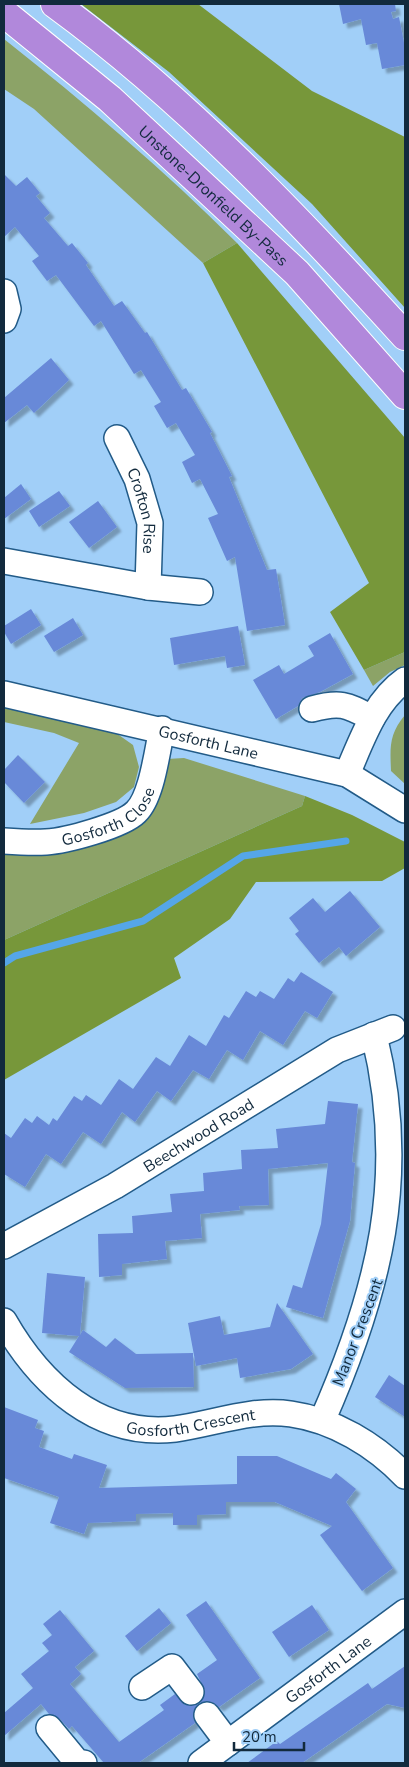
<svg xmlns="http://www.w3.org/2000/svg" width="409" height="1767" viewBox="0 0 409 1767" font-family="'Nunito Sans',sans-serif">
  <defs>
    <filter id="shadow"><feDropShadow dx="4.5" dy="4.5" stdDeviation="1" flood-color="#0004"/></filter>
  </defs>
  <rect width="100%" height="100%" fill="#a1cff8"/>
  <g fill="#8ca367">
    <path d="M4,39C85,103 164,170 237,243L203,263L34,109L4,89Z"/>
    <polygon points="405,652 405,665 390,672 373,686 364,670"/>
    <polygon points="4,708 116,733 133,745 139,767 134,787 116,802 84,813 30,824 79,743 54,733 4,722"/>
    <path d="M405,715V784L391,771C390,747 389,734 405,715Z"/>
    <polygon points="184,758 305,796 302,806 4,940 4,852 99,839 167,759"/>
  </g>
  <g fill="#77973a">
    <polygon points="81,4 198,4 312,91 405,137 405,308 312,204 169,72"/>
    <polygon points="237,243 405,438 405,652 364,670 330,612 369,583 203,263"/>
    <polygon points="305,796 352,815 405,842 405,868 382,881 256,882 230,919 174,958 181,978 4,1080 4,940 302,806"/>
  </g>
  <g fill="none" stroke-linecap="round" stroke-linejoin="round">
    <polyline stroke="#55a6e8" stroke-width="7" points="4,963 15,956 143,921 243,856 346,841"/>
  </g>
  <g fill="#6889d8" filter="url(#shadow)">
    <polygon points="339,4 395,4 396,11 391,12 393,19 399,17 405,48 405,65 382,69 377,43 366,45 361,19 343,24"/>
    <polygon points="4,174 16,186 27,177 40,193 36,196 50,213 44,218 68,246 72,243 88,263 86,265 114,306 122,301 145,333 147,332 182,390 186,388 212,432 210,433 232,476 229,477 267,570 276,569 285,625 247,631 235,557 227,561 208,518 218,514 200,479 192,483 182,462 195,455 176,423 167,428 154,406 161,402 141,370 134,374 101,321 94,326 56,275 47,281 32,261 39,256 15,227 4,237"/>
    <polygon points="51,358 69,380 34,413 27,405 4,423 4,398"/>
    <polygon points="21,484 31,499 4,519 4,498"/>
    <polygon points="59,491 70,506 39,527 29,511"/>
    <polygon points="98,501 117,527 89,548 69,522"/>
    <polygon points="31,609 41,625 11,644 4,632 4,626"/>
    <polygon points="73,618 83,635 54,652 44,636"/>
    <polygon points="238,626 245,665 227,668 225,656 174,665 170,638"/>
    <polygon points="330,633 353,674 320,692 302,698 298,706 276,719 253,680 279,665 284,674 314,656 308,646"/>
    <polygon points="18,755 45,782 24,803 4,782 4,770"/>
    <polygon points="350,891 380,927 346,956 339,947 319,963 295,934 299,931 289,918 313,898 325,912"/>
    <polygon points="301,972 333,992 317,1018 305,1011 283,1045 260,1031 243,1060 227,1050 209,1079 193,1070 171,1101 157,1091 135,1122 122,1112 101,1144 83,1132 61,1164 46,1154 25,1187 4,1174 4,1133 11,1138 25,1118 32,1123 37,1116 49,1125 53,1118 57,1121 74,1096 82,1101 86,1095 101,1105 119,1079 133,1089 156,1057 170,1066 189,1035 206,1046 224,1015 229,1018 246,991 256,997 260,991 274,999 288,978 294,982"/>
    <polygon points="328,1101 358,1104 352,1162 355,1163 350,1221 323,1318 286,1307 293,1285 302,1288 321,1224 328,1163 268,1169 269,1205 239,1206 240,1210 200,1214 202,1238 165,1241 167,1259 122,1264 122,1275 99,1277 98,1234 133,1233 132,1216 172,1212 170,1194 204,1191 203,1173 242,1169 241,1150 278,1148 276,1129 325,1124"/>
    <polygon points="47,1273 85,1277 80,1335 83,1330 106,1347 115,1338 136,1354 193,1353 194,1387 125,1388 69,1352 79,1336 42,1333"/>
    <polygon points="277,1303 313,1354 291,1369 240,1378 237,1358 196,1366 188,1323 220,1316 224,1335 270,1327"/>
    <polygon points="389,1375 405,1386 405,1417 375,1397"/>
    <polygon points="4,1407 38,1420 35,1428 44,1431 39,1447 72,1459 74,1454 107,1465 99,1488 237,1484 237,1456 277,1456 331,1479 336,1473 356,1489 346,1502 393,1568 362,1591 320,1535 332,1526 275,1502 226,1502 226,1514 197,1515 197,1525 173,1525 173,1513 136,1514 136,1521 88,1523 84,1534 50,1523 59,1497 4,1478"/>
    <polygon points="206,1601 260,1678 219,1707 212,1702 200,1703 205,1691 197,1674 217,1660 186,1615"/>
    <polygon points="312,1605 329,1630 289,1657 272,1632"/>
    <polygon points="159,1608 171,1623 137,1651 125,1636"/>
    <polygon points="60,1610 94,1651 75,1667 81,1674 70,1684 119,1742 164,1710 160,1705 175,1694 185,1705 198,1704 193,1716 195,1723 138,1763 104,1763 72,1726 69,1729 60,1719 49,1714 41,1704 4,1736 4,1713 33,1688 21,1674 49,1651 42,1643 52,1635 43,1624"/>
    <polygon points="405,1666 405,1708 387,1704 302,1763 247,1763 277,1741 280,1744 368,1683 372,1689"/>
  </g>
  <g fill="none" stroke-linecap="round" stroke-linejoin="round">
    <g stroke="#225b88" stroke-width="28">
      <g id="minor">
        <polyline points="4,292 8,309 4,320"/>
        <path id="s1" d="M117,438L137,479L150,523L148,587"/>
        <polyline points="4,561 148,587 200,592"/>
        <path id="s2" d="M4,694L347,774L405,810"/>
        <path d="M312,709C341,701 347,705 372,718"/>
        <path d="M347,774C362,740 374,702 405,680"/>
        <path id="s3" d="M4,841C18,842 32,843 46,842C65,841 122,826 136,812C152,797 157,751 162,729"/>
        <path id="s4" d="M4,1246L115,1186L337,1050L393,1028"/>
        <path id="s5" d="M4,1321C40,1384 98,1438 175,1429C213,1424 252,1408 291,1414C334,1420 375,1445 405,1476"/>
        <path d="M322,1421C379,1292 409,1176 374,1035"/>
        <polyline points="142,1687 172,1667 191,1692"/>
        <polyline points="207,1715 228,1743"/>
        <polyline points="49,1728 77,1762 84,1763"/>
        <path id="s6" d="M201,1763L405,1612"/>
      </g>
    </g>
    <g stroke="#fff" stroke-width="30">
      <g id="highway">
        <path d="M55,4C185,99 297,217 405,336"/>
        <path id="s7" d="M4,13L110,99L297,273L405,395"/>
      </g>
    </g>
    <use href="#minor" stroke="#fff" stroke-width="25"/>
    <use href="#highway" stroke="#b188db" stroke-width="28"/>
  </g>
  <g text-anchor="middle" stroke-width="4" stroke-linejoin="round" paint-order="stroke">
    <g font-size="16" fill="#122a3d" stroke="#a1cff8">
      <text dy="6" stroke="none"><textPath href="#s7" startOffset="278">Unstone-Dronfield By-Pass</textPath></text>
      <text dy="6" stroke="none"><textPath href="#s1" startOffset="78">Crofton Rise</textPath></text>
      <text dy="6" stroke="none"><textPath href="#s2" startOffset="210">Gosforth Lane</textPath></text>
      <text dy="6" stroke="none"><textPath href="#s3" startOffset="112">Gosforth Close</textPath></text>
      <text dy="6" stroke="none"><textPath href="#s4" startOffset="224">Beechwood Road</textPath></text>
      <text transform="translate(357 1332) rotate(-69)" y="6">Manor Crescent</text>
      <text dy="6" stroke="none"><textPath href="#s5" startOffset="231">Gosforth Crescent</textPath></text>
      <text dy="6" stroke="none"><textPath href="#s6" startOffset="158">Gosforth Lane</textPath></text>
    </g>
  </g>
  <rect width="409" height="1767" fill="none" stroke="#122a3d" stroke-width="10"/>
  <path d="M234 1742v8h70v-8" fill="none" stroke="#122a3d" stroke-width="2.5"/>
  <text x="242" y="1742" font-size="15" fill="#122a3d" stroke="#a1cff8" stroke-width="4" paint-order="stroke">20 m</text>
</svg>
